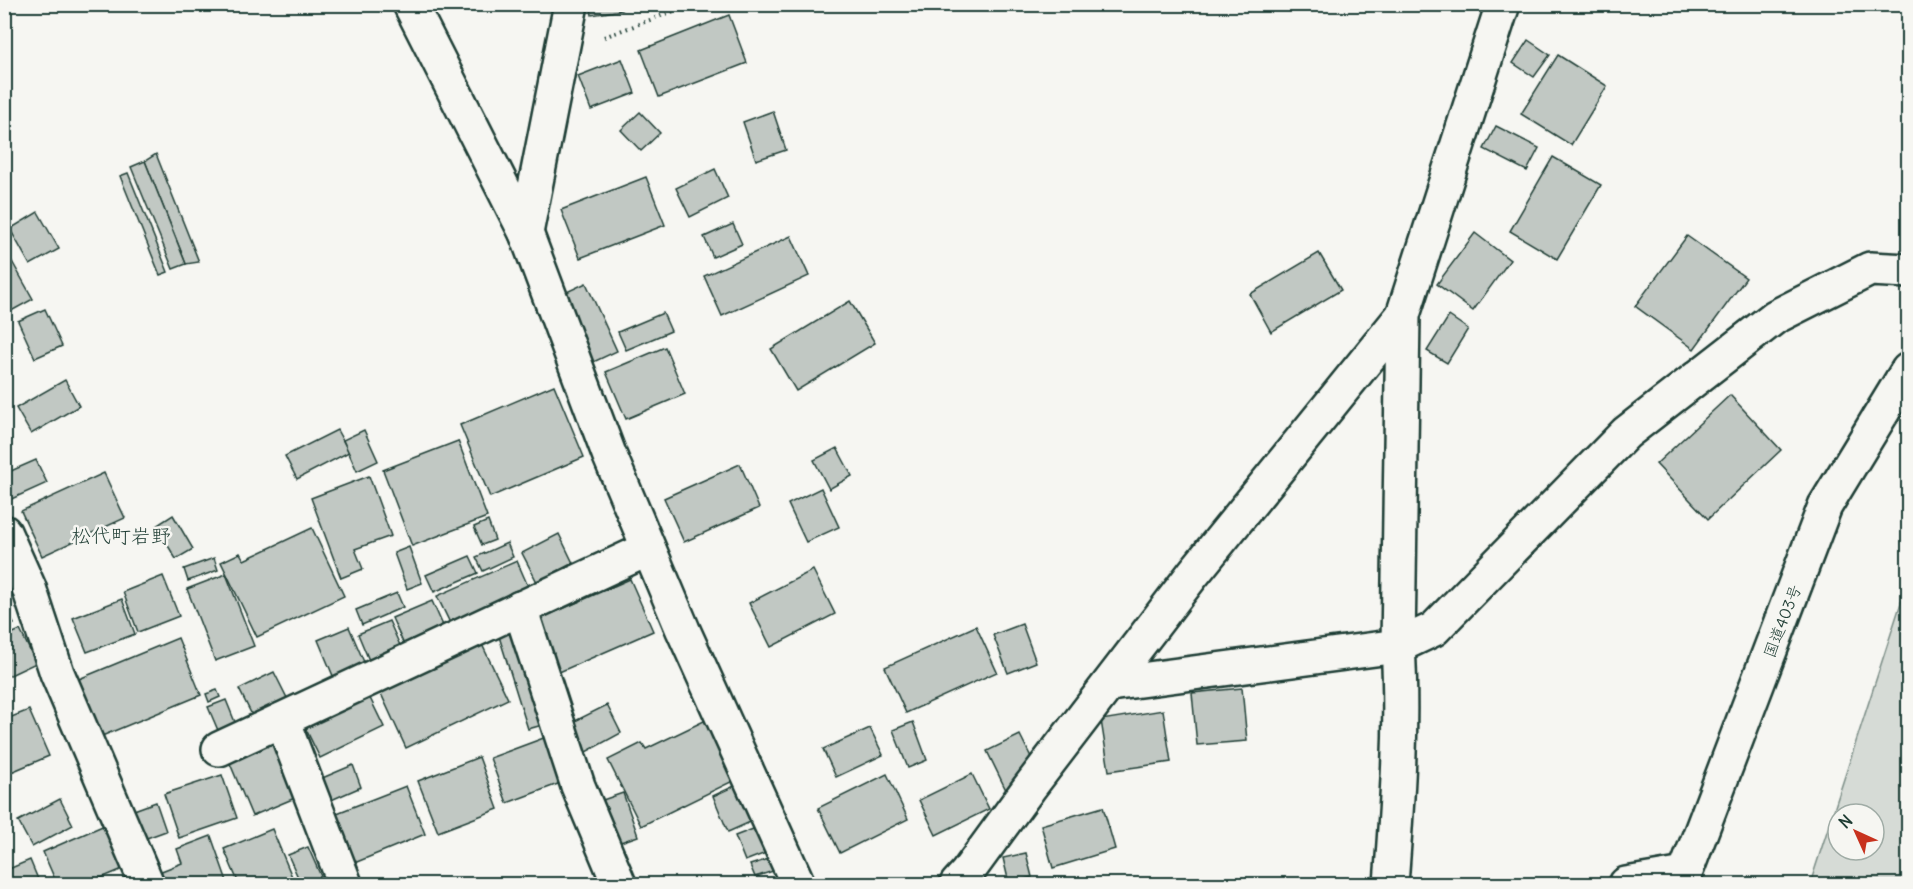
<svg xmlns="http://www.w3.org/2000/svg" width="1913" height="889" viewBox="0 0 1913 889" font-family="Delius,'Klee One',sans-serif">
  <rect width="100%" height="100%" fill="#f6f6f2"/>
  <filter id="ink" filterUnits="userSpaceOnUse"><feTurbulence type="fractalNoise" baseFrequency=".0167" numOctaves="2"/><feDisplacementMap in="SourceGraphic" scale="12" xChannelSelector="R" yChannelSelector="G"/><feConvolveMatrix kernelMatrix="1 2 1 2 8 2 1 2 1" color-interpolation-filters="sRGB"/></filter>
  <g filter="url(#ink)">
    <path fill="#d6dbd6" stroke="#7a8c85" stroke-width="1.5" fill-rule="evenodd" d="M1908,581V884H1809H1810ZM1838,814H1874V850H1838Z"/>
    <g fill="#c1c8c3" stroke="#1f3d34" stroke-width="1.5">
      <polygon points="590,4 621,4 622,10 592,15"/>
      <polygon points="729,15 747,63 659,97 641,50"/>
      <polygon points="1528,40 1550,55 1534,77 1513,63"/>
      <polygon points="1558,55 1607,86 1571,145 1521,114"/>
      <polygon points="622,59 635,93 591,110 578,76"/>
      <polygon points="773,111 786,150 756,160 743,122"/>
      <polygon points="640,112 660,133 641,151 621,130"/>
      <polygon points="1496,126 1539,148 1527,171 1484,149"/>
      <polygon points="156,154 199,262 186,264 145,161"/>
      <polygon points="1553,157 1601,185 1557,259 1510,231"/>
      <polygon points="145,161 186,264 173,269 131,167"/>
      <polygon points="715,169 728,198 690,217 676,188"/>
      <polygon points="128,173 168,272 160,275 120,176"/>
      <polygon points="646,177 665,225 580,258 561,210"/>
      <polygon points="38,212 59,249 30,265 10,229"/>
      <polygon points="733,224 742,244 713,257 704,237"/>
      <polygon points="1475,233 1510,260 1473,311 1437,284"/>
      <polygon points="791,236 809,276 722,316 704,276"/>
      <polygon points="1687,236 1746,278 1694,349 1635,306"/>
      <polygon points="5,249 33,299 4,315 4,250"/>
      <polygon points="1319,253 1341,290 1271,332 1250,294"/>
      <polygon points="586,283 617,351 587,365 556,297"/>
      <polygon points="850,301 875,343 796,391 771,349"/>
      <polygon points="45,309 62,346 35,358 18,321"/>
      <polygon points="663,313 671,331 626,350 618,332"/>
      <polygon points="1449,316 1468,329 1447,363 1427,351"/>
      <polygon points="665,347 685,394 626,419 606,372"/>
      <polygon points="65,380 79,406 31,434 16,408"/>
      <polygon points="554,385 584,457 490,497 460,425"/>
      <polygon points="1730,395 1781,450 1708,519 1656,464"/>
      <polygon points="337,430 349,452 297,479 285,456"/>
      <polygon points="364,430 378,461 357,471 343,440"/>
      <polygon points="458,441 487,517 412,546 383,470"/>
      <polygon points="837,448 852,476 829,489 814,460"/>
      <polygon points="36,460 47,483 7,501 4,496 4,474"/>
      <polygon points="740,464 759,508 684,542 664,498"/>
      <polygon points="104,473 125,518 42,556 21,511"/>
      <polygon points="369,476 391,536 355,549 363,569 341,578 311,498"/>
      <polygon points="821,488 839,527 806,542 788,504"/>
      <polygon points="173,515 193,549 176,559 156,526"/>
      <polygon points="488,521 495,540 482,545 474,527"/>
      <polygon points="312,528 344,596 257,637 221,562 240,553 244,560"/>
      <polygon points="559,534 573,563 537,582 522,553"/>
      <polygon points="507,543 513,557 483,571 476,557"/>
      <polygon points="409,547 422,583 407,589 394,553"/>
      <polygon points="470,556 478,573 434,592 426,575"/>
      <polygon points="214,558 218,570 188,581 184,569"/>
      <polygon points="517,561 531,593 452,627 437,596"/>
      <polygon points="813,570 835,614 771,647 749,603"/>
      <polygon points="226,574 254,646 215,661 187,589"/>
      <polygon points="163,576 179,616 138,632 123,592"/>
      <polygon points="630,579 653,631 557,673 535,621"/>
      <polygon points="397,593 403,607 362,625 356,610"/>
      <polygon points="122,599 135,634 87,652 73,618"/>
      <polygon points="432,601 445,630 405,647 392,618"/>
      <polygon points="4,606 14,624 4,629"/>
      <polygon points="389,621 403,652 371,665 358,634"/>
      <polygon points="514,624 546,724 528,729 497,630"/>
      <polygon points="1022,624 1036,662 1008,673 993,635"/>
      <polygon points="976,626 997,672 906,713 885,667"/>
      <polygon points="349,627 367,669 336,683 318,640"/>
      <polygon points="20,630 36,663 4,678 4,637"/>
      <polygon points="478,636 508,699 406,748 377,685"/>
      <polygon points="178,638 201,695 102,736 79,679"/>
      <polygon points="274,672 290,704 255,721 239,689"/>
      <polygon points="1242,688 1247,741 1197,745 1192,693"/>
      <polygon points="217,690 220,697 209,702 206,694"/>
      <polygon points="367,692 384,727 320,758 303,723"/>
      <polygon points="226,700 237,727 220,735 208,707"/>
      <polygon points="607,705 621,733 586,752 571,723"/>
      <polygon points="29,710 49,756 4,775 4,720"/>
      <polygon points="1163,710 1171,762 1109,771 1101,720"/>
      <polygon points="706,720 735,780 641,826 608,760 642,743 646,749"/>
      <polygon points="913,722 927,760 908,768 893,730"/>
      <polygon points="870,728 883,755 836,777 823,749"/>
      <polygon points="277,733 302,795 252,816 226,754"/>
      <polygon points="1020,735 1039,773 1006,790 987,751"/>
      <polygon points="549,736 566,781 507,803 490,758"/>
      <polygon points="479,757 498,809 438,832 418,781"/>
      <polygon points="353,765 361,787 329,801 320,779"/>
      <polygon points="887,774 908,819 840,853 818,808"/>
      <polygon points="972,774 989,809 936,835 919,800"/>
      <polygon points="222,775 237,818 179,838 164,794"/>
      <polygon points="741,783 757,819 728,832 713,796"/>
      <polygon points="406,786 425,834 352,864 332,815"/>
      <polygon points="623,793 638,836 612,845 597,802"/>
      <polygon points="60,799 73,825 32,847 18,821"/>
      <polygon points="156,802 166,831 144,839 134,810"/>
      <polygon points="1103,807 1115,849 1053,868 1041,825"/>
      <polygon points="107,824 125,868 87,884 57,884 43,852"/>
      <polygon points="761,826 771,851 745,861 735,836"/>
      <polygon points="272,829 295,884 239,884 224,849"/>
      <polygon points="211,836 228,884 164,884 159,872 182,863 177,849"/>
      <polygon points="308,847 323,881 315,884 301,884 288,855"/>
      <polygon points="1026,853 1032,877 1009,883 1003,858"/>
      <polygon points="778,856 782,868 755,877 750,865"/>
      <polygon points="30,860 40,884 4,884 4,871"/>
    </g>
    <g fill="none" stroke-linecap="round" stroke-linejoin="round">
      <g stroke="#1f3d34" stroke-width="38">
        <g id="minor">
          <polyline points="410,4 526,233 609,454 683,630 798,884"/>
          <polyline points="526,233 571,4"/>
          <polyline points="4,532 29,588 57,673 147,884"/>
          <polyline points="520,608 578,786 619,884"/>
          <polyline points="1110,684 1398,646 1434,629 1626,433 1775,317 1870,269 1908,271"/>
          <polyline points="282,720 345,884"/>
          <polyline points="219,749 648,549"/>
          <polyline points="957,884 967,873 1029,788 1193,574 1403,315"/>
          <path d="M1391,884C1397,805 1403,725 1398,646L1403,315L1503,4"/>
          <polyline points="1626,884 1685,874"/>
        </g>
      </g>
      <g stroke="#1f3d34" stroke-width="38">
        <polyline id="highway" points="1683,884 1685,874 1825,506 1908,370"/>
      </g>
      <polyline stroke="#1f3d34" stroke-width="4" stroke-dasharray="1.5 4.5" stroke-linecap="butt" points="604,37 693,4"/>
      <use href="#minor" stroke="#f6f6f2" stroke-width="33"/>
      <use href="#highway" stroke="#f6f6f2" stroke-width="33"/>
    </g>
  </g>
  <g text-anchor="middle" stroke-width="5" stroke-linejoin="round" paint-order="stroke">
    <g font-size="16" fill="#1f3d34" stroke="#f6f6f2">
      <text transform="translate(1782 621) rotate(-69)" y="6">国道403号</text>
    </g>
    <g font-size="20" fill="#1f3d34" stroke="#f6f6f2">
      <text x="121" y="543">松代町岩野</text>
    </g>
  </g>
  <rect width="1913" height="889" fill="none" stroke="#f6f6f2" stroke-width="24"/>
  <rect x="12" y="12" width="1889" height="865" fill="none" stroke="#1f3d34" stroke-width="2" filter="url(#ink)"/>
  <g transform="translate(1856 832) rotate(315)"><circle r="28" fill="#f6f6f2" stroke="#a0aca6" stroke-width="1.5"/>
  <path d="M0-4.5L10 22L0 15L-10 22Z" fill="#c8321e"/>
  <text y="-9" font-size="16" font-weight="bold" text-anchor="middle" fill="#1f3d34">N</text>
  </g>
</svg>
